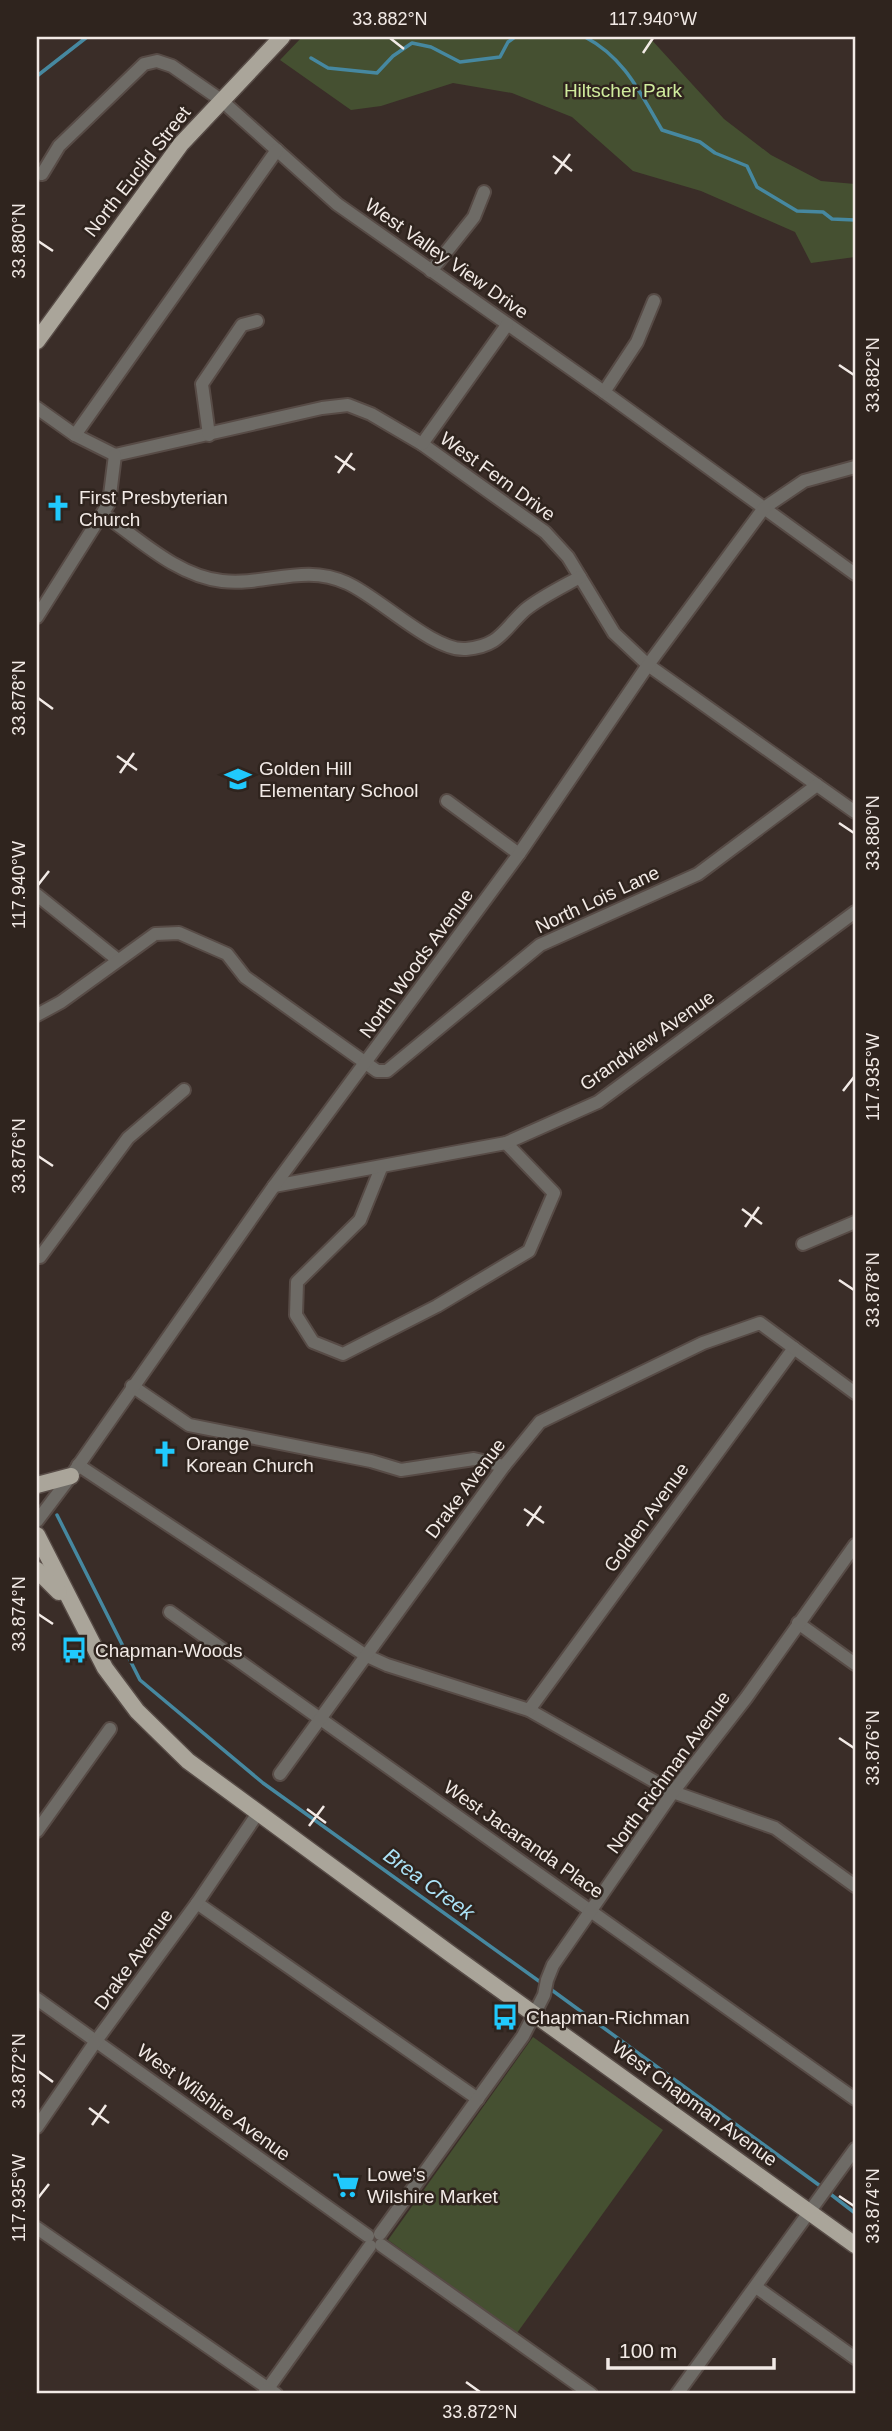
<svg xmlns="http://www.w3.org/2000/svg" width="892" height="2431" viewBox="0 0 892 2431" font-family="Helvetica,sans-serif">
  <rect width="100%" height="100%" fill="#3a2d28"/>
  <g fill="#455031">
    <polygon points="302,37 649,37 724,119 771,155 821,181 855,184 855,257 811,263 795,232 701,191 633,171 572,117 512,93 453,83 381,106 351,110 280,60"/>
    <polygon points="533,2037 663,2130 517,2333 388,2240"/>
  </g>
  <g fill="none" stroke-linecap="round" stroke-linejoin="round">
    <g stroke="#4688a0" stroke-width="3.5">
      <path d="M585,37C625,58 640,93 662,130L700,142L715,153L747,166L757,187L797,211L823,212L832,219L855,220"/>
      <polyline points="311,58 328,68 377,73 393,56 412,43 431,47 460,62 500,57 508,42 515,37"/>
      <polyline points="37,76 87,37"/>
      <polyline points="57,1515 140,1680 263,1783 543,1984"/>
      <polyline points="549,1988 823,2188"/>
      <polyline points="829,2193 855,2213"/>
    </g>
    <g stroke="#574b46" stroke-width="16">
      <g id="minor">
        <polyline points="42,174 59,146 144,64 157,61 172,66 221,100 337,204 604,392 855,574"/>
        <polyline points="431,271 474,217 484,192"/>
        <polyline points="604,392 637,342 654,301"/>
        <polyline points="37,408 75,435 115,455 322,408 348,405 371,414 422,444 545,532 568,557 614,633 648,665 855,812"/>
        <polyline points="75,435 277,150"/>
        <polyline points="209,435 202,384 242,325 257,321"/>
        <polyline points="422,444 507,325"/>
        <path d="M103,514C139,539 177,576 222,581C266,586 304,563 347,583C379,597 434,652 466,649C500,646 503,630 525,610C541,597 562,587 580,577"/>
        <polyline points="37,617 109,503 115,455"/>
        <polyline points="447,801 519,854"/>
        <polyline points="37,895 118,960"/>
        <polyline points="37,1015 61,1002 155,934 179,933 227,954 245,977 377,1071 387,1071 540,945 698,874 817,785"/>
        <polyline points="381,1168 360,1220 297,1282 296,1315 313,1342 343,1354 437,1306 529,1251 554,1193 506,1143"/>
        <polyline points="274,1186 506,1143 598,1102 855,912"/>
        <polyline points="803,1244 855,1222"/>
        <polyline points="37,1254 40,1257 128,1138 184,1090"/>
        <polyline points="132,1386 189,1425 371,1461 401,1470 474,1459 504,1466"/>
        <polyline points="78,1465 365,1655 387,1665 529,1710 673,1792 775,1828 855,1886"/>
        <polyline points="37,1521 71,1476 274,1186 519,854 648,665 764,508 804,481 855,467"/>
        <polyline points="170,1612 855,2099"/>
        <polyline points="798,1623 855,1664"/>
        <polyline points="529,1710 794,1348"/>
        <polyline points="280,1774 504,1466 540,1422 703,1343 760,1323 855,1393"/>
        <polyline points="37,1831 110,1729"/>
        <polyline points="197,1903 478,2099"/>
        <polyline points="37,1999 368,2236"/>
        <polyline points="37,2127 96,2041 197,1903 258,1813"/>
        <polyline points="37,2228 276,2394"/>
        <polyline points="380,2234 523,2036 544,1995 547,1980 553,1965 673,1792 746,1698 855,1545"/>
        <polyline points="381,2245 591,2394"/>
        <polyline points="756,2287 855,2358"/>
        <polyline points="264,2394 370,2246"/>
        <polyline points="677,2394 855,2149"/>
      </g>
    </g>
    <g stroke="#574b46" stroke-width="19">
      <g id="major">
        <polyline points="37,341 181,144 282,37"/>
        <polyline points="37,1485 71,1476"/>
        <polyline points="37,1535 105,1668 137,1711 188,1761 452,1955 855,2245"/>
        <polyline points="37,1570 59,1592"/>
      </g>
    </g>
    <use href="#minor" stroke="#6e6b66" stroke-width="12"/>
    <use href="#major" stroke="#aaa59a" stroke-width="16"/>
  </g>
  <path fill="none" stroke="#f2eae6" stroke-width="2.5" d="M390,38L404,49M643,53L653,38M553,156L572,171M555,174L570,154M38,241L53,251M839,365L854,375M335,456L355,470M338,473L352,453M38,698L53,709M117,756L137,770M120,773L134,753M839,823L854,833M38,885L49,871M843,1091L854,1077M38,1156L53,1166M742,1209L762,1224M745,1227L759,1207M839,1280L854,1290M524,1509L544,1523M527,1526L541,1506M38,1614L53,1624M839,1738L854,1748M307,1809L326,1823M309,1826L324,1806M38,2071L53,2082M89,2108L109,2123M92,2125L106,2105M839,2196L854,2206M38,2198L49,2184M466,2382L480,2392"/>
  <defs>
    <g id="church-bare" transform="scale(2.1)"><path d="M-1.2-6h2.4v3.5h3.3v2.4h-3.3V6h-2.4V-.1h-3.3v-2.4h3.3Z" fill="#20c9fd" stroke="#2f241e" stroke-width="2.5" paint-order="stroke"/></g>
    <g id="school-bare" transform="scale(2.1)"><path d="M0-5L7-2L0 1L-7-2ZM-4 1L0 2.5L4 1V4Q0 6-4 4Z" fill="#20c9fd" stroke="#2f241e" stroke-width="2.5" paint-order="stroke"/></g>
    <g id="bus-bare" transform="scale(2.1)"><path d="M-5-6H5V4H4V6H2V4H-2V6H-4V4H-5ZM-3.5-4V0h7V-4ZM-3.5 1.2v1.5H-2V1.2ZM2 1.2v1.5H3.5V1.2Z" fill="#20c9fd" stroke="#2f241e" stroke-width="2.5" paint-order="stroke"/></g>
    <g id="supermarket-bare" transform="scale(2.1)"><path d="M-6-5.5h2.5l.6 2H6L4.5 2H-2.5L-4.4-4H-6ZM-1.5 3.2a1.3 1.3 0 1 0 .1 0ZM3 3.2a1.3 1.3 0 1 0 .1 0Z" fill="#20c9fd" stroke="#2f241e" stroke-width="2.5" paint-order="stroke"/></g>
  </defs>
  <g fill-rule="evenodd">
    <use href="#church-bare" x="58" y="508"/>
    <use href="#school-bare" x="238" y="779"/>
    <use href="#church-bare" x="165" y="1454"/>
    <use href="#bus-bare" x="74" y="1650"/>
    <use href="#bus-bare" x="505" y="2017"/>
    <use href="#supermarket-bare" x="346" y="2185"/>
  </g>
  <g text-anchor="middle" stroke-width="5" stroke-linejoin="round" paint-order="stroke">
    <g font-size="19" fill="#d0ec9d" stroke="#2f241e">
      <text x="623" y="97">Hiltscher Park</text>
    </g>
    <g font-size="19" fill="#f2eae6" stroke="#2f241e">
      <text transform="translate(137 171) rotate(-52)" y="7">North Euclid Street</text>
      <text transform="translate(447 258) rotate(35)" y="7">West Valley View Drive</text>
      <text transform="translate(498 476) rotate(36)" y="7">West Fern Drive</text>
      <text transform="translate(597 899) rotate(-25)" y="7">North Lois Lane</text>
      <text transform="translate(416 963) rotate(-54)" y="7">North Woods Avenue</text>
      <text transform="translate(647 1040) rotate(-35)" y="7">Grandview Avenue</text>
      <text transform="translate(465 1488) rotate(-53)" y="7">Drake Avenue</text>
      <text transform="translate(646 1517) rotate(-54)" y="7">Golden Avenue</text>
      <text transform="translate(668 1772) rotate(-54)" y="7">North Richman Avenue</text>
      <text transform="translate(524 1839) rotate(35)" y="7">West Jacaranda Place</text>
      <text transform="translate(133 1959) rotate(-54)" y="7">Drake Avenue</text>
      <text transform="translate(214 2102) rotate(36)" y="7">West Wilshire Avenue</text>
      <text transform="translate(695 2103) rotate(36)" y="7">West Chapman Avenue</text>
    </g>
    <g font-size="19" fill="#f2eae6" stroke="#2f241e" text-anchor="start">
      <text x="79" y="504">First Presbyterian<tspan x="79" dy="22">Church</tspan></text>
      <text x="259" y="775">Golden Hill<tspan x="259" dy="22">Elementary School</tspan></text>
      <text x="186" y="1450">Orange<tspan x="186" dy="22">Korean Church</tspan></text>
      <text x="95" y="1657">Chapman-Woods</text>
      <text x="526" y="2024">Chapman-Richman</text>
      <text x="367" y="2181">Lowe's<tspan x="367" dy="22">Wilshire Market</tspan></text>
    </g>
    <g font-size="21" font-style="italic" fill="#ace3f8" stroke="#2f241e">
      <text transform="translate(429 1884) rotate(36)" y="7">Brea Creek</text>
    </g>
  </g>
  <rect width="892" height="2431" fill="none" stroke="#2f241e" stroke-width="77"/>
  <path d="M608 2358v10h166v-10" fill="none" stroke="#f2eae6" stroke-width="3.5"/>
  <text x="619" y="2358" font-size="21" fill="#f2eae6" stroke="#2f241e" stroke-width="5" paint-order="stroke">100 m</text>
  <rect x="38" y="38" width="816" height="2354" fill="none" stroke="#f2eae6" stroke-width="2.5"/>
  <g font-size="18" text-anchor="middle" fill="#f2eae6">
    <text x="390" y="25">33.882°N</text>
    <text x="653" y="25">117.940°W</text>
    <text transform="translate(19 241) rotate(-90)" y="6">33.880°N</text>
    <text transform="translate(873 375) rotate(-90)" y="6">33.882°N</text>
    <text transform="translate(19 698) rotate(-90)" y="6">33.878°N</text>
    <text transform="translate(873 833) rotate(-90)" y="6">33.880°N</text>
    <text transform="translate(19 885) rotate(-90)" y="6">117.940°W</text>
    <text transform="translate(873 1077) rotate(-90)" y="6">117.935°W</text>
    <text transform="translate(19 1156) rotate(-90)" y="6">33.876°N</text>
    <text transform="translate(873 1290) rotate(-90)" y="6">33.878°N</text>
    <text transform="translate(19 1614) rotate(-90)" y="6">33.874°N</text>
    <text transform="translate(873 1748) rotate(-90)" y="6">33.876°N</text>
    <text transform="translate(19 2071) rotate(-90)" y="6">33.872°N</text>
    <text transform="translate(19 2198) rotate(-90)" y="6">117.935°W</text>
    <text transform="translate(873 2206) rotate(-90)" y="6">33.874°N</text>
    <text x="480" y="2418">33.872°N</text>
  </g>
</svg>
